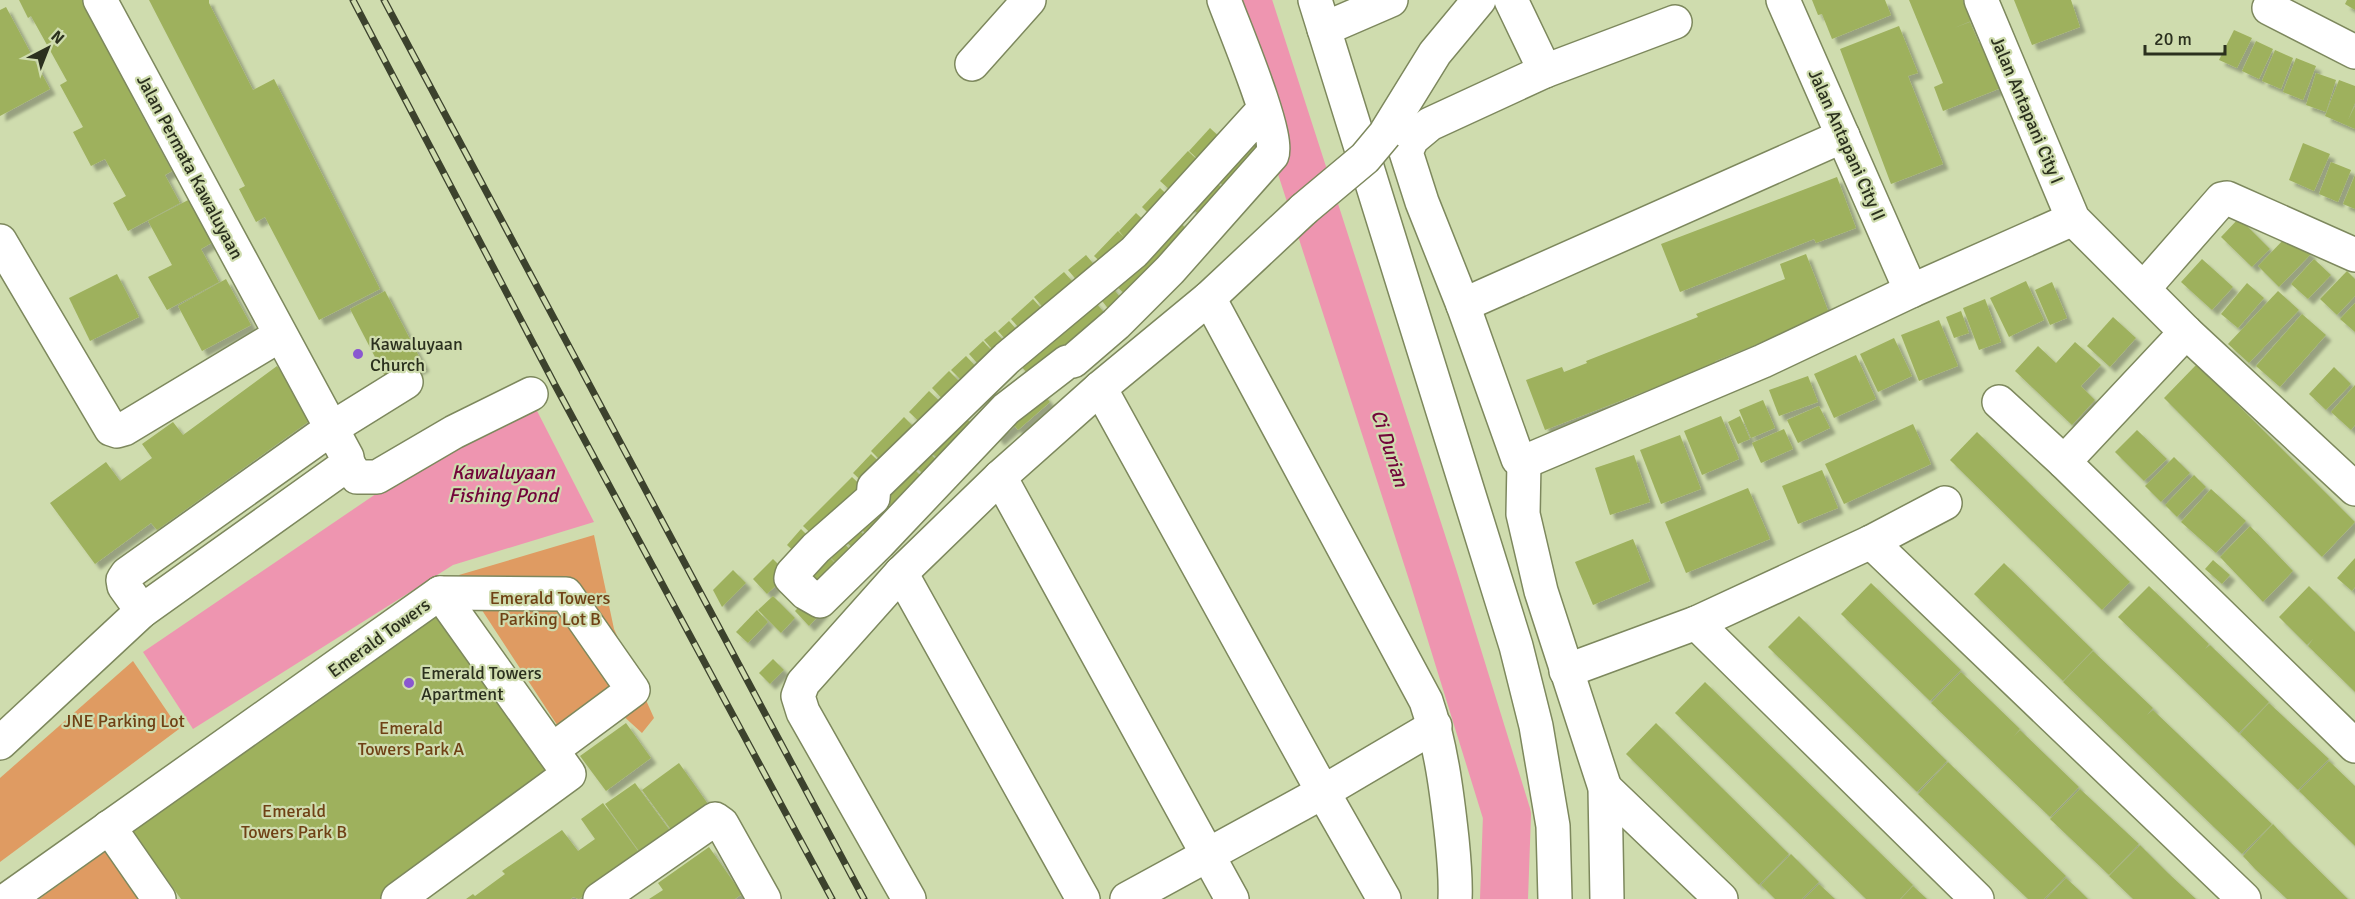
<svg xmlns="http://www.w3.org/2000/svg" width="2355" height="899" viewBox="0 0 2355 899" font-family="Signika,sans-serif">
  <defs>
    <filter id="shadow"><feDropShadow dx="5.5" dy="5.5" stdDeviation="1.5" flood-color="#0004"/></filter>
  </defs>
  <rect width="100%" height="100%" fill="#cfdcae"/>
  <g fill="#df9b62">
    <polygon points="594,535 614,629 654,718 642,733 609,703 565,737 459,575"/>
    <polygon points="133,661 179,729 0,862 0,778"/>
    <polygon points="106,851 141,899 39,899"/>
  </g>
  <polygon fill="#ee95b0" points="507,405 534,405 594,522 453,565 193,729 143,652"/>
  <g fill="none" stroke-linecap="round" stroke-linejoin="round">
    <polyline stroke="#ee95b0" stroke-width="48" points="1247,0 1434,579 1507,815 1504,899"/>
  </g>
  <g fill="#9eb15d" filter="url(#shadow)">
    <polygon points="19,0 85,0 137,97 133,99 172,171 165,175 180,203 128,231 113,203 126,196 105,159 91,166 73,132 83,127 60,85 67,81 31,16 28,18"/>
    <polygon points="149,0 209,0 209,3 253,90 274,79 380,289 319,320 265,217 256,222 239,189 245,186"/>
    <polygon points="1812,0 1885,0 1891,15 1832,39 1822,14 1818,15"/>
    <polygon points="1909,0 1963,0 1971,21 1954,28 1970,22 1979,43 1982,42 2006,86 1943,111 1934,87 1943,83"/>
    <polygon points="2014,0 2071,0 2080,27 2032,45"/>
    <polygon points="2347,0 2355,0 2355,10 2345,4"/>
    <polygon points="6,7 50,89 0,116 0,10"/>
    <polygon points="1899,26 1918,73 1908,76 1943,164 1891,184 1840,49"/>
    <polygon points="2234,30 2252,38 2237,68 2219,60"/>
    <polygon points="2256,41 2273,49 2259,79 2242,71"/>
    <polygon points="2275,50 2293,58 2281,89 2262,81"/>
    <polygon points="2296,58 2316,66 2303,100 2283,92"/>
    <polygon points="2316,73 2336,80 2326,112 2306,105"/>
    <polygon points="2339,80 2355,86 2355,103 2348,120 2355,106 2355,129 2325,116"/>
    <polygon points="1210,128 1225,142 1203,164 1189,151"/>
    <polygon points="1255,130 1265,140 1229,191 1211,174"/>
    <polygon points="2303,143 2330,154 2314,191 2289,180"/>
    <polygon points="1188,151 1208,170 1180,199 1160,181"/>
    <polygon points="2331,162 2351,170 2338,202 2319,194"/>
    <polygon points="2355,175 2355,209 2343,204"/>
    <polygon points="1209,176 1229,194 1205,220 1185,202"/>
    <polygon points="1837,177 1856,228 1816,243 1814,239 1680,292 1661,244"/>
    <polygon points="1160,188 1176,203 1158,223 1142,207"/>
    <polygon points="192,198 215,241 201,249 219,282 167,310 148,277 172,265 148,221"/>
    <polygon points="1136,213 1153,229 1110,271 1094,256 1118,231 1124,237 1119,231"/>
    <polygon points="1172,215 1194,236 1133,302 1110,280"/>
    <polygon points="2239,218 2270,249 2252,267 2221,237"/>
    <polygon points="2289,234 2311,254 2279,287 2258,266"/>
    <polygon points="1806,254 1829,313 1803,323 1803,325 1781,335 1715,361 1716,364 1545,430 1526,380 1562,367 1564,372 1587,363 1586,361 1698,317 1696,314 1785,279 1780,264"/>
    <polygon points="1086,255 1103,275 1085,290 1068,270"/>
    <polygon points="2202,259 2233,287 2212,310 2181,282"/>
    <polygon points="2314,259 2331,275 2308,299 2291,284"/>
    <polygon points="2347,271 2355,279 2355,296 2337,315 2320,299"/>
    <polygon points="1064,272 1081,291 1051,317 1034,297"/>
    <polygon points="117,274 139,317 90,341 69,298"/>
    <polygon points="226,279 251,325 202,351 178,306"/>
    <polygon points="1106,279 1126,305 1113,315 1093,289"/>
    <polygon points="2026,281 2044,320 2009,337 1990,298"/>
    <polygon points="2052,282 2067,318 2050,325 2035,290"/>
    <polygon points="2247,283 2264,298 2238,328 2221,314"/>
    <polygon points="385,291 424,366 389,384 350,309"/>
    <polygon points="2278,291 2299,310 2249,363 2228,344"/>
    <polygon points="1087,293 1110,319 1036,383 1012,356"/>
    <polygon points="1033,299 1049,317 1027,337 1011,319"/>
    <polygon points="1985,299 2001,342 1979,350 1963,308"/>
    <polygon points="2355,303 2355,332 2340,319"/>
    <polygon points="1961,311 1969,333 1954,338 1946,317"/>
    <polygon points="2302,314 2326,335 2280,387 2256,366"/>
    <polygon points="2113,317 2136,338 2110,367 2087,346"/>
    <polygon points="1939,320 1958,366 1919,381 1901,335"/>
    <polygon points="1009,321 1025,339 1014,349 998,331"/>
    <polygon points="995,331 1012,350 1002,360 984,340"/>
    <polygon points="1894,338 1912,376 1878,392 1860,354"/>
    <polygon points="983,341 1000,360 986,373 969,354"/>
    <polygon points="2075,342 2101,365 2081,386 2095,400 2072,425 2015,371 2038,346 2056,363"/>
    <polygon points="1856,355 1876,399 1834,418 1814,374"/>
    <polygon points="966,356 984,375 970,389 951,370"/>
    <polygon points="2197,364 2355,522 2322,557 2164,398"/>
    <polygon points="277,366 315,417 157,530 151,523 95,564 50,503 106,462 120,481 152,458 142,444 173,422 183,435"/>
    <polygon points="2334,367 2351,384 2326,410 2309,394"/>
    <polygon points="949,371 968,390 950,407 932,388"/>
    <polygon points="1808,376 1818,402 1779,416 1769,390"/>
    <polygon points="2355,385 2355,425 2351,430 2331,412"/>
    <polygon points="1037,387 1050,402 1018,430 1015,426 999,440 990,429"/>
    <polygon points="929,391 949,410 929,431 909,412"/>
    <polygon points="1763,400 1775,428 1751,438 1739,410"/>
    <polygon points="1819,406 1830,428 1798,443 1787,420"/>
    <polygon points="957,410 977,429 946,466 925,447"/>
    <polygon points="1721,416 1739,459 1702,475 1684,431"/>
    <polygon points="1740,416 1750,439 1738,444 1728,422"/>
    <polygon points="904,417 923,436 890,470 871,451"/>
    <polygon points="1913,424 1931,464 1844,504 1825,464"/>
    <polygon points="1784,429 1793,449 1761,463 1752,443"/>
    <polygon points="2137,430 2167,459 2144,481 2115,452"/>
    <polygon points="1977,432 2130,582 2102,610 1950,460"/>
    <polygon points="1680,435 1701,489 1661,504 1640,450"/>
    <polygon points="923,447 944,467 930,481 909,460"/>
    <polygon points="871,454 888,470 870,489 853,473"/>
    <polygon points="1634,455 1650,502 1610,515 1595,468"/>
    <polygon points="2174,457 2190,473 2161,502 2145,486"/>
    <polygon points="907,462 929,484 899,514 876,490"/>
    <polygon points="1822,470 1838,508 1798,524 1782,486"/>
    <polygon points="2194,475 2206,487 2177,517 2165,505"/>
    <polygon points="852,477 871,495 822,544 803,526"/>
    <polygon points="1748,488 1770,539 1686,573 1665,522"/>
    <polygon points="2211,489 2246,521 2216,553 2181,522"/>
    <polygon points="867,507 886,526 872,540 853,521"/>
    <polygon points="852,523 874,545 862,557 840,536"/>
    <polygon points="2250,526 2293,571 2263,602 2220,557"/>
    <polygon points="801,529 813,541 799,556 787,545"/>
    <polygon points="836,536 858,557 844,571 823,550"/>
    <polygon points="1633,539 1650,581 1593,605 1575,562"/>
    <polygon points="822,550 839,567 813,593 795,576"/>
    <polygon points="2355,558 2355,587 2352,591 2337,578"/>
    <polygon points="773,559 788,574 767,594 753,579"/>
    <polygon points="2213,560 2230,575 2222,584 2205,569"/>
    <polygon points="2004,563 2093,650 2063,681 1974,594"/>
    <polygon points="733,570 746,583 722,607 713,590"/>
    <polygon points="1871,583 1961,670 1930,701 1841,614"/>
    <polygon points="2149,586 2209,644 2205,649 2210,645 2269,702 2239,733 2118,617"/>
    <polygon points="2309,586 2355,632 2355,692 2308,646 2313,639 2307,645 2279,617"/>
    <polygon points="439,596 564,770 384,899 181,899 124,820"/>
    <polygon points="773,596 795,618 781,633 758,610"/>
    <polygon points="809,596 823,611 809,626 795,611"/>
    <polygon points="757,610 768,622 748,643 736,632"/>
    <polygon points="1799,616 1947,761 1917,792 1768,647"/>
    <polygon points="2093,651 2153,708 2147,715 2153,710 2272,824 2242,854 2063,682"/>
    <polygon points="773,659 784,670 770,684 759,673"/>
    <polygon points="1961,672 2020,729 2014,736 2020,730 2079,787 2050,817 1931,703"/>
    <polygon points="1705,682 1913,885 1900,899 1866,899 1675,713"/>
    <polygon points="2269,703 2329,759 2298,790 2240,734"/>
    <polygon points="626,723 651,758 606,791 580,756"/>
    <polygon points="1656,723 1789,854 1759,885 1626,754"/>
    <polygon points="2329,761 2355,786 2355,846 2299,791"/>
    <polygon points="1948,762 2066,876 2044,899 2028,899 1918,794"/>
    <polygon points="679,763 708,804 672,831 642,790"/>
    <polygon points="635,783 674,836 644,858 605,804"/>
    <polygon points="2080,789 2139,844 2109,875 2050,819"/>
    <polygon points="603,803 643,858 601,883 579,899 573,897 571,899 466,899 473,894 475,896 505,874 502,871 562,830 578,851 595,839 581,819"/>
    <polygon points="2273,824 2286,838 2348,899 2287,899 2255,869 2243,856"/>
    <polygon points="2140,845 2168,873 2196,899 2133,899 2109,876"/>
    <polygon points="709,847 742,894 735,899 649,899 663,890 658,883"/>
    <polygon points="1791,854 1819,882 1802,899 1775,899 1761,885"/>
    <polygon points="2066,878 2080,891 2088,899 2046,899"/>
    <polygon points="1819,884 1835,899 1804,899"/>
    <polygon points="1913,886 1927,899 1901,899"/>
  </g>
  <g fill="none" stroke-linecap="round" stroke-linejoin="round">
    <g stroke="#7d885d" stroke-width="36">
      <g id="minor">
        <path d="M1224,0C1233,25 1280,135 1272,155L1170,270L1116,324L1073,361L1067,362L1006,409L879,543L820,601L806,593L791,578L792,574L816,548L873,498L874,487L1007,358L1134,252L1264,109"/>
        <polyline points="1315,0 1516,646 1536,726 1553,826 1555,899"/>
        <polyline points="1511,0 1545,71"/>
        <polyline points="1783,0 1911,291"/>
        <polyline points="1981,0 2073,219 2186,332 2355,489"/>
        <polyline points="2269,8 2355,52"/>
        <polyline points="1324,29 1391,0"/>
        <polyline points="972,64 1029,0"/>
        <polyline points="1385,134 1435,53 1479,0"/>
        <polyline points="0,241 111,429 117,431 124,429 280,335"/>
        <polyline points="2144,288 2222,199 2227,198 2355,255"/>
        <path d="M1209,298L1426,701C1441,745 1447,793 1452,839C1454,859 1456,879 1455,899"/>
        <polyline points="1463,305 1843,136"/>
        <polyline points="1100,388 1323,792 1384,899"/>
        <polyline points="1999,402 2064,462 2186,332"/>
        <polyline points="1524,462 1518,459 1463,305 1422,202 1406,152 1412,139 1430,124 1545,71 1675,22"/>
        <polyline points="1524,462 1763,361 1911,291 2073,219"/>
        <polyline points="1524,462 1523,514 1541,591 1605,788 1607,899"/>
        <polyline points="2064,462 2355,746"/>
        <polyline points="348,464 357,477 377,477 454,432 531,394"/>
        <polyline points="1000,477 1232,899"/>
        <polyline points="1871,542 2244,899"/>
        <polyline points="901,573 1083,899"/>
        <polyline points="440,593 566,594 633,690 552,750"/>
        <polyline points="142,611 124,586 123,580 127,574 332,428 406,382"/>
        <polyline points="1696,623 1977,899"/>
        <polyline points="1566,671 1696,623 1871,542 1945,503"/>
        <polyline points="0,743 142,611 348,464 347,457 100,0"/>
        <polyline points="1605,788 1721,899"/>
        <polyline points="109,827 159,899"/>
        <polyline points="8,899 440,593 569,774 398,899"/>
        <polyline points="600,899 715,819 722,824 764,899"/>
        <polyline points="909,899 803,712 798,696 803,683 901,573 1000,477 1100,388 1209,298 1304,209"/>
        <polyline points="1127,899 1323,792 1435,726"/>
      </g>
    </g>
    <use href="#minor" stroke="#fff" stroke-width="33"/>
    <g stroke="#3c422d" stroke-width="7">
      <g id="rail">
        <polyline points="353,0 555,385 832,899"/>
        <polyline points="384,0 864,899"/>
      </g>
    </g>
    <use href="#rail" stroke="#cfdcae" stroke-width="4.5" stroke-dasharray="14" stroke-linecap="butt"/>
    <g stroke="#7d885d" stroke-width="36" stroke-linecap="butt">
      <polyline id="minor-bridge" points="1304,209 1365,158 1385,134"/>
    </g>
    <use href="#minor-bridge" stroke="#fff" stroke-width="33"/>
  </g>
  <g fill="#8a57d0" stroke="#cfdcae" stroke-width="2">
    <circle cx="358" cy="354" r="6"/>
    <circle cx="409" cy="683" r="6"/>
  </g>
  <g text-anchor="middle" stroke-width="4.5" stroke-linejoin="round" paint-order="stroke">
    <g font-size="18" fill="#2b301e" stroke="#cfdcae">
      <text transform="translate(2027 110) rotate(67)" y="6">Jalan Antapani City I</text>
      <text transform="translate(1847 145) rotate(66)" y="6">Jalan Antapani City II</text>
      <text transform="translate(190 167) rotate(62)" y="6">Jalan Permata Kawaluyaan</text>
      <text transform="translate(379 638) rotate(-36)" y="6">Emerald Towers</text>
    </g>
    <g font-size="18" fill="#2b301e" stroke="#cfdcae" text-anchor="start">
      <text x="370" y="350">Kawaluyaan<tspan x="370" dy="21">Church</tspan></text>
      <text x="421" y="679">Emerald Towers<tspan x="421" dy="21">Apartment</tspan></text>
    </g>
    <g font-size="18" fill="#6f4115" stroke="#cfdcae">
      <text x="550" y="604">Emerald Towers<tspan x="550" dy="21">Parking Lot B</tspan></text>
      <text x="124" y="727">JNE Parking Lot</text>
      <text x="411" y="734">Emerald<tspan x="411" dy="21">Towers Park A</tspan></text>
      <text x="294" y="817">Emerald<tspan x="294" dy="21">Towers Park B</tspan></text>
    </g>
    <g font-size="20" font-style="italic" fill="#72043a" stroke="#cfdcae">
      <text transform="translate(1390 448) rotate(72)" y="7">Ci Durian</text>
      <text x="503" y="479">Kawaluyaan<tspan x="503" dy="23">Fishing Pond</tspan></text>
    </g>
  </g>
  <g transform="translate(48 48) rotate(42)" stroke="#cfdcae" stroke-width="4.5" paint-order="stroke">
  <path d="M0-4.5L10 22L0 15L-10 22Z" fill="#2b301e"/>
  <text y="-9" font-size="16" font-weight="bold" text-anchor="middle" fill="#2b301e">N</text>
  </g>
  <path d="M2145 45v9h80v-9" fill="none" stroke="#2b301e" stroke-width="3"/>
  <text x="2154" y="45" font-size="18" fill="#2b301e" stroke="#cfdcae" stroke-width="4.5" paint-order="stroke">20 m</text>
</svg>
